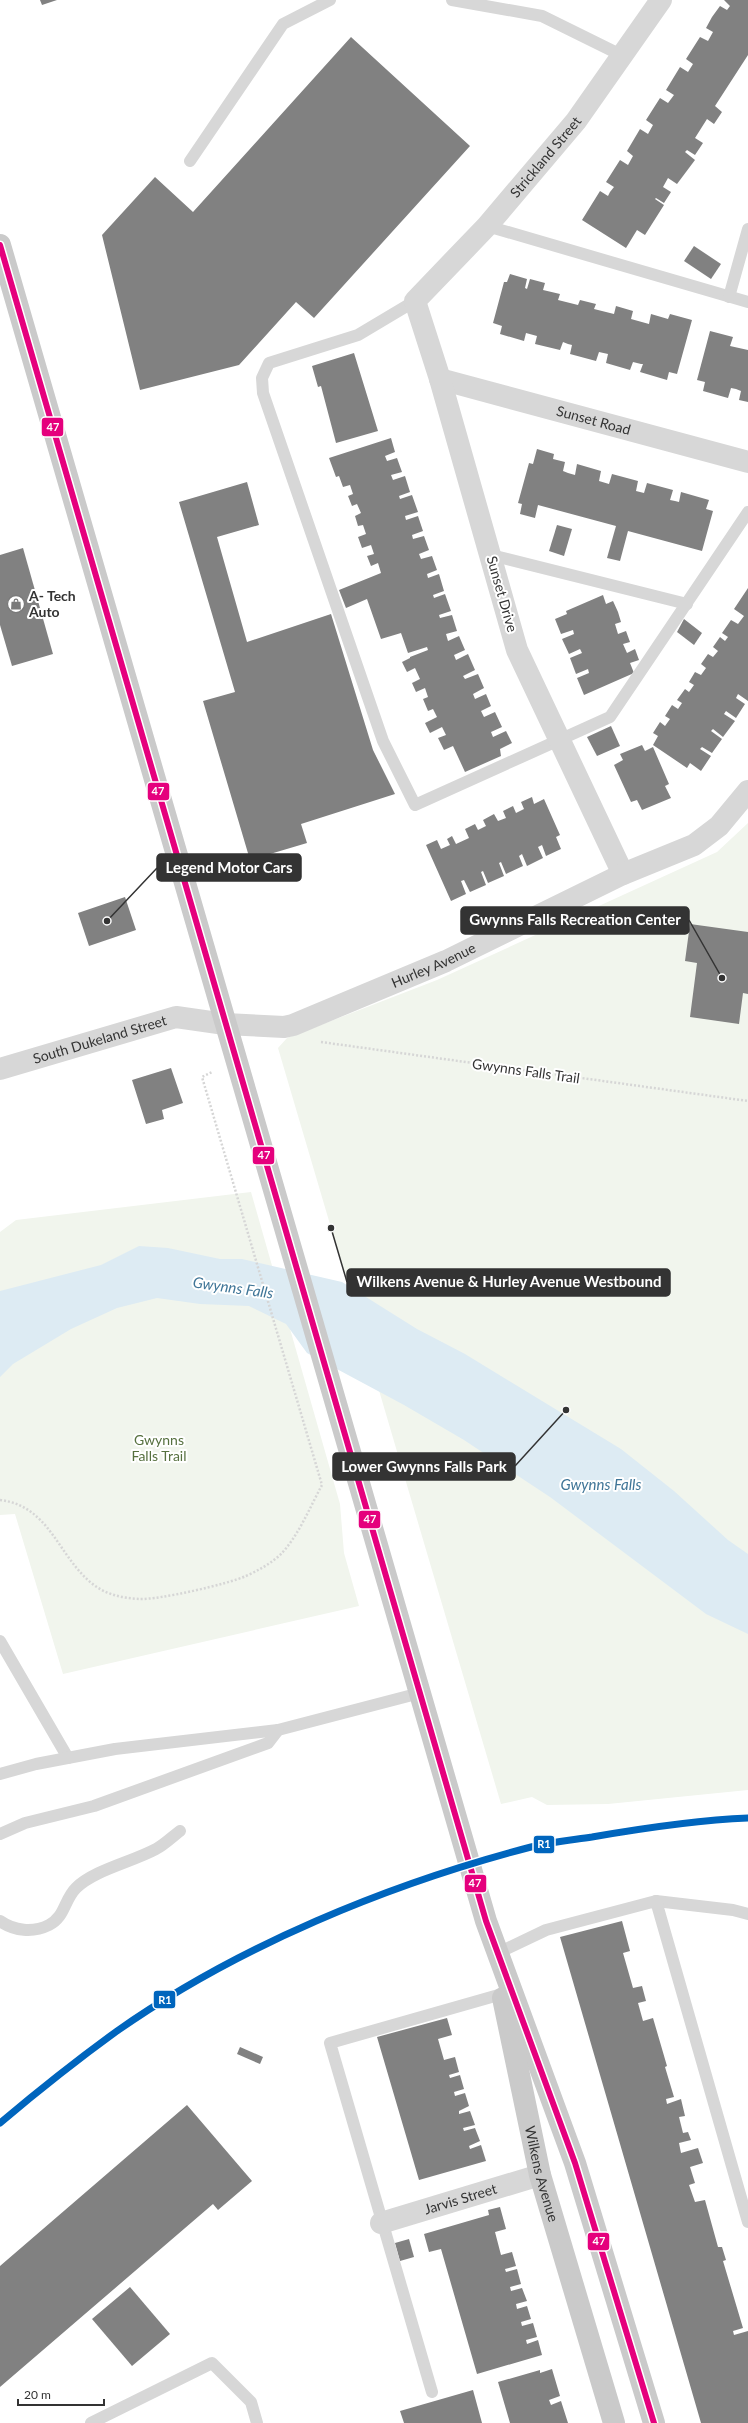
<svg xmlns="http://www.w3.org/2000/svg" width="748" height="2423" viewBox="0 0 748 2423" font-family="Lato,sans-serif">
  <rect width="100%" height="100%" fill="#fff"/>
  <g fill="#f1f5ed">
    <polygon points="748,823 748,1790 608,1804 547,1805 532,1797 501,1804 278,1048 287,1038 437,980 717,852"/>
    <polygon points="251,1192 340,1504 344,1553 359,1606 63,1674 15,1514 0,1515 0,1232 16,1220"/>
  </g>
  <polygon fill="#ddebf3" points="139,1246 168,1248 220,1259 242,1259 342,1282 417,1329 465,1354 621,1449 674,1491 728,1540 748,1554 748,1634 706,1614 550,1497 464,1440 404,1405 307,1353 286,1324 249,1306 200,1304 157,1298 117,1308 71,1329 13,1364 0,1377 0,1291 101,1265"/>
  <g fill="#818181">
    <polygon points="40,0 57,0 42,5"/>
    <polygon points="724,0 748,0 748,55 715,106 722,112 714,124 707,119 695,138 703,143 695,155 687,150 685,152 695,160 677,184 668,178 663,187 671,192 664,203 656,198 655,199 664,205 645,235 637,230 626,248 582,220 600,191 608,196 610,192 614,187 606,182 620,160 628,165 633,156 627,151 640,129 648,134 653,125 646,120 660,98 668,103 674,95 666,90 680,67 688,72 693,64 686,59 700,37 708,41 713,32 706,28 712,17 720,6 727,10 730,6"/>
    <polygon points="351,37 470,146 314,318 296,302 239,365 140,390 102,235 155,177 193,212"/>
    <polygon points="694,246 721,264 711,279 684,261"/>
    <polygon points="510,274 527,279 525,288 527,289 530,279 545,283 543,290 560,294 558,300 578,305 580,300 596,304 594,309 614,314 616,306 633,311 631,319 649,324 651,314 668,319 670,314 692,320 677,374 669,372 667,380 640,372 643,364 641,364 633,362 630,370 606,363 608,354 599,352 596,361 570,354 572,345 568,344 563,342 560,350 535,344 537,336 526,333 524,341 500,334 502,326 493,323 504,282 507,282"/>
    <polygon points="710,331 733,337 730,346 748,350 748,402 739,400 741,391 736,389 731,388 728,398 703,391 705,382 697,380"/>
    <polygon points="354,353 378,431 336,443 321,386 318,387 312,366"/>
    <polygon points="391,438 395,452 385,456 387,461 397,458 402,472 391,475 393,480 405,476 410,492 399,496 400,499 412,495 418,512 405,516 406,520 418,516 423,531 412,535 413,539 424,536 429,550 419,554 421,559 432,556 437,570 427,574 428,578 439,574 444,591 433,595 434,598 445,594 451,611 439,615 440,618 452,615 457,631 446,634 448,641 459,636 465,650 454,655 456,660 468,654 475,670 463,676 465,679 478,674 484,688 473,694 475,699 486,694 491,706 481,711 484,717 495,712 502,727 491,732 493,737 506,731 512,743 500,749 501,756 465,772 453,746 444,750 438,738 446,735 442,727 430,733 425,723 437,717 433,709 428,711 423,699 428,697 425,688 416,692 412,683 420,679 415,668 407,672 402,662 410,658 410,657 428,650 427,647 408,653 401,633 381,639 367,599 346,608 339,590 381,573 378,563 371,566 367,556 374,554 371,545 362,548 358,537 366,534 363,525 358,526 355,516 361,513 357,504 352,506 348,496 353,494 350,485 343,487 339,476 336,477 329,458"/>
    <polygon points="537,449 554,454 553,459 565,462 563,471 568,473 575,475 577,464 601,471 599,481 609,484 612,474 638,481 636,491 644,493 647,483 673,490 670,500 675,501 679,502 681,492 709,500 706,509 713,511 702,551 628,531 620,561 607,558 616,526 538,505 535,518 520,514 522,504 518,503 529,463 533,464"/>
    <polygon points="247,482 259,525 217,537 247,642 331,614 373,750 395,794 301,824 307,843 250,860 203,701 235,692 179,502"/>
    <polygon points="557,525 572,529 564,556 549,551"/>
    <polygon points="23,548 53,654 12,666 0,625 0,555"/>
    <polygon points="748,588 748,701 738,694 736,698 745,704 736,718 726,711 724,714 735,721 723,737 713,729 711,731 722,739 712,753 702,747 700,749 711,756 701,771 690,763 687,768 653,745 658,736 653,733 660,722 665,726 670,719 665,716 672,705 678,709 682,703 677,700 685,689 689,692 694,685 689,682 695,672 701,675 706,668 701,664 708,654 713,657 718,651 713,647 720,637 725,641 728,637 722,633 731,620 738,624 744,616 734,609"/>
    <polygon points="603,595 606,604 613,601 618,612 621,622 615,624 618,634 626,631 630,642 623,644 627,653 635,649 639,660 630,663 634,673 584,695 577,678 589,673 588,669 576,674 570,658 582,653 580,649 569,654 562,639 574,634 573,630 561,634 555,619 567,614 566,611"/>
    <polygon points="684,619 702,633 694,645 677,632"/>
    <polygon points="611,726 620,746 597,756 587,737"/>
    <polygon points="642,745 645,751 653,747 669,784 665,786 671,798 642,810 637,800 631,802 614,765 623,760 620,754"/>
    <polygon points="532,797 534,804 544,799 560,835 556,837 561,849 546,856 542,845 538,847 543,858 527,866 522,854 519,856 523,866 506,874 501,862 499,863 504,876 488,883 483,871 481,872 486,885 470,892 464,880 461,881 466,894 451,901 426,845 437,840 441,849 450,845 447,839 452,836 456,844 469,838 465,829 475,824 478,830 486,826 483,820 494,814 498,821 506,818 503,811 513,806 516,813 524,809 521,802"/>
    <polygon points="125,897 136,930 89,946 78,913"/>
    <polygon points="690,924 748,932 748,994 743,993 739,1024 690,1017 697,963 685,961"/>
    <polygon points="171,1068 183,1103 162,1110 164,1119 146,1124 132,1080"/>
    <polygon points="622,1921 630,1951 623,1953 633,1988 642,1986 646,2001 638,2003 643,2021 653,2018 667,2066 665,2067 674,2097 666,2099 667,2104 681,2099 685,2116 679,2117 683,2133 688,2132 691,2140 679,2143 681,2153 698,2148 703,2163 690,2167 695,2183 689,2185 695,2202 705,2200 718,2247 722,2247 726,2260 723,2261 743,2328 733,2331 734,2335 748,2331 748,2423 701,2423 560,1937"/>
    <polygon points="447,2018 452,2035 438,2039 444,2060 455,2057 459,2072 449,2075 450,2078 460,2075 464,2089 454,2092 455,2096 465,2093 469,2106 459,2111 459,2114 470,2111 475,2125 463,2128 464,2131 475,2128 480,2141 469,2146 470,2149 481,2145 486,2161 419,2180 377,2037"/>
    <polygon points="240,2047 263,2057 260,2064 237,2054"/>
    <polygon points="187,2105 252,2181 218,2210 213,2204 0,2387 0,2266"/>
    <polygon points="500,2207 506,2229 495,2232 501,2255 512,2252 516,2266 505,2269 506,2272 517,2269 521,2284 510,2287 511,2291 522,2288 527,2301 516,2304 517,2309 527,2306 531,2319 521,2322 522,2326 533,2323 537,2337 526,2340 527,2344 538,2340 542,2355 477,2374 441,2249 429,2252 424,2234 489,2215 488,2210"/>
    <polygon points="409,2239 414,2257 400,2261 395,2243"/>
    <polygon points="130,2287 170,2334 132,2366 92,2319"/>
    <polygon points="552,2369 560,2396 549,2400 551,2405 561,2401 568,2423 510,2423 498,2382 540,2370 540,2373"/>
    <polygon points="473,2390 482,2423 404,2423 400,2411"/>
  </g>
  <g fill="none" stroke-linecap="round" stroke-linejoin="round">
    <g stroke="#d6d6d6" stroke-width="2.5" stroke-dasharray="2 2" stroke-linecap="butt">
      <polyline points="321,1042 748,1101"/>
      <path d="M0,1500C51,1506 58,1558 94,1585C107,1595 123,1598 139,1599C159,1600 228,1584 246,1576C259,1570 270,1564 280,1555C298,1537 310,1507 322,1485L202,1077L212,1072"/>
    </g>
    <g stroke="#d7d7d7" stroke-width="12">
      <polyline points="452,0 542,16 623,56"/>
      <polyline points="190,161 283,24 330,0"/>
      <polyline points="487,226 748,302"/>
      <polyline points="729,297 748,229"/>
      <polyline points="415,301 358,335 269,363 262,378 263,393 383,741 415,805 610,717 748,512"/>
      <polyline points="491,555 687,604"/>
      <polyline points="0,1641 68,1758"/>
      <polyline points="0,1774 36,1764 115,1749 278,1730 420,1693"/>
      <polyline points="0,1834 25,1823 94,1806 268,1743 278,1730"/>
      <polyline points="656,1901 733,1910 748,1914"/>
      <path d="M0,1921C14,1931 33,1933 49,1925C65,1917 64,1900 76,1888C94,1870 132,1862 156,1849C164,1845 172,1837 180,1831"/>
      <polyline points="498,1953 546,1930 656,1901 748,2222"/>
      <polyline points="432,2392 330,2043 502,1994"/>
      <polyline points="91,2423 212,2363 251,2402 257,2423"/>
    </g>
    <g stroke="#d7d7d7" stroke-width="22">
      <path id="s1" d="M440,379L748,462"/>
      <path id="s2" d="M623,874L517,650L440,379L415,301L487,226L576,121L661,0"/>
      <path id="s3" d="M0,1069L176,1017L225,1024L284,1027L293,1025L446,961L623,874L694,845L719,826L748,791"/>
      <path id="s4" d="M381,2223L540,2175"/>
    </g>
    <g stroke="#cacaca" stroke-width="22">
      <polyline points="0,245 486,1921 575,2163 654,2423"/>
      <path id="s5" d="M503,1998L540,2175L614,2423"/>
    </g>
    <g stroke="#fff" stroke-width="9">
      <polyline id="bus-1" points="0,245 486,1921 575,2163 654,2423"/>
    </g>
    <use href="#bus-1" stroke="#e5007d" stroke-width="6"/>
    <g stroke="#fff" stroke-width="10">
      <path id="rail-1" d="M0,2123C38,2091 77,2060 117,2031C238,1946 389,1884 531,1847C551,1842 572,1840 592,1837C644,1828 696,1820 748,1818"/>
    </g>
    <use href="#rail-1" stroke="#0065bd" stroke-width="7"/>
  </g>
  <defs>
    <g id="shop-ring" transform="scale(0.9)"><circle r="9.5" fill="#fff" stroke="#7a7a7a" stroke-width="1.5"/><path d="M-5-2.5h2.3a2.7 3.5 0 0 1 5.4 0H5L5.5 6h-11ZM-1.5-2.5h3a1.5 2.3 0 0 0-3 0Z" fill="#7a7a7a"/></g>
  </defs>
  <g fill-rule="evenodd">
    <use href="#shop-ring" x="16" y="604"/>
  </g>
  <g text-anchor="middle" stroke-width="4" stroke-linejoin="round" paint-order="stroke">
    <g font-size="14" fill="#333" stroke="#fff">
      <text dy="5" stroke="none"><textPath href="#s2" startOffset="806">Strickland Street</textPath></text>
      <text dy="5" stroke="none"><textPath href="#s1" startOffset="159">Sunset Road</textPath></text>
      <text transform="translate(502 594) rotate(74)" y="5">Sunset Drive</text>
      <text dy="5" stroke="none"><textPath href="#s3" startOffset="454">Hurley Avenue</textPath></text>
      <text dy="5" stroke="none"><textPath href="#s3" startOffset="104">South Dukeland Street</textPath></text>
      <text transform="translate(526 1071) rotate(8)" y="5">Gwynns Falls Trail</text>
      <text dy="5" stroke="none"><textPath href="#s5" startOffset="180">Wilkens Avenue</textPath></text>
      <text dy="5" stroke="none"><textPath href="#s4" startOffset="83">Jarvis Street</textPath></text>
    </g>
    <g font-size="14" font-weight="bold" fill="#333" stroke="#fff" text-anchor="start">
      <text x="29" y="601">A- Tech<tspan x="29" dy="16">Auto</tspan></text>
    </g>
    <g font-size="14" fill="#56703f" stroke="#fff">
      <text x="159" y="1445">Gwynns<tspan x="159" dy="16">Falls Trail</tspan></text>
    </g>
    <g font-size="15" font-style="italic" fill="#3f7597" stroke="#fff">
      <text transform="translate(233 1288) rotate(8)" y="5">Gwynns Falls</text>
      <text x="601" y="1490">Gwynns Falls</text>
    </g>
  </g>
  <path fill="none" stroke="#333" stroke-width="1.5" d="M107 921L157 868M722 978L689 920M331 1228L347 1282M566 1410L515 1466"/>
  <g fill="#333" stroke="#fff" stroke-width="1.5">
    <circle cx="107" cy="921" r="4"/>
    <circle cx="722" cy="978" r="4"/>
    <circle cx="331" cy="1228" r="4"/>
    <circle cx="566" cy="1410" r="4"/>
  </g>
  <g fill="#333" stroke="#333" stroke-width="1.5">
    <rect x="157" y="854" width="144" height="27" rx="4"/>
    <rect x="461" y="907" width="228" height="27" rx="4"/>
    <rect x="347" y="1269" width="323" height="27" rx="4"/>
    <rect x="333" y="1453" width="182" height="27" rx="4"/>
  </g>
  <g font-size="15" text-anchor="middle" font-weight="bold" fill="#fff">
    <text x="229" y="873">Legend Motor Cars</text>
    <text x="575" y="925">Gwynns Falls Recreation Center</text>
    <text x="509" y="1287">Wilkens Avenue &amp; Hurley Avenue Westbound</text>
    <text x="424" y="1472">Lower Gwynns Falls Park</text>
  </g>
  <g stroke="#fff" stroke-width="1.5">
    <rect x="41" y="417" width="23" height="20" rx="4" fill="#e5007d"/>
    <rect x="147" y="782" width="23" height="19" rx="4" fill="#e5007d"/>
    <rect x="252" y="1146" width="23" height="19" rx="4" fill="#e5007d"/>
    <rect x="358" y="1510" width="23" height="19" rx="4" fill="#e5007d"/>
    <rect x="533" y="1835" width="22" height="19" rx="4" fill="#0065bd"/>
    <rect x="464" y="1874" width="23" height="19" rx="4" fill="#e5007d"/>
    <rect x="153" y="1990" width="23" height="19" rx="4" fill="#0065bd"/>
    <rect x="587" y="2232" width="23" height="19" rx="4" fill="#e5007d"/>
  </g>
  <g font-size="11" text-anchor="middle" font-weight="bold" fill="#fff">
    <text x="53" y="431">47</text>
    <text x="158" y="795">47</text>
    <text x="264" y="1159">47</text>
    <text x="370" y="1523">47</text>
    <text x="544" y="1848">R1</text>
    <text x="475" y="1887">47</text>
    <text x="165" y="2004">R1</text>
    <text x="599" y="2245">47</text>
  </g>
  <path d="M18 2399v6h86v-6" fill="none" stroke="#333333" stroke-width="2"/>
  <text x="24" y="2399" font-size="12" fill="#333333" stroke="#ffffff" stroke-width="3" paint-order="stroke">20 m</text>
</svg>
